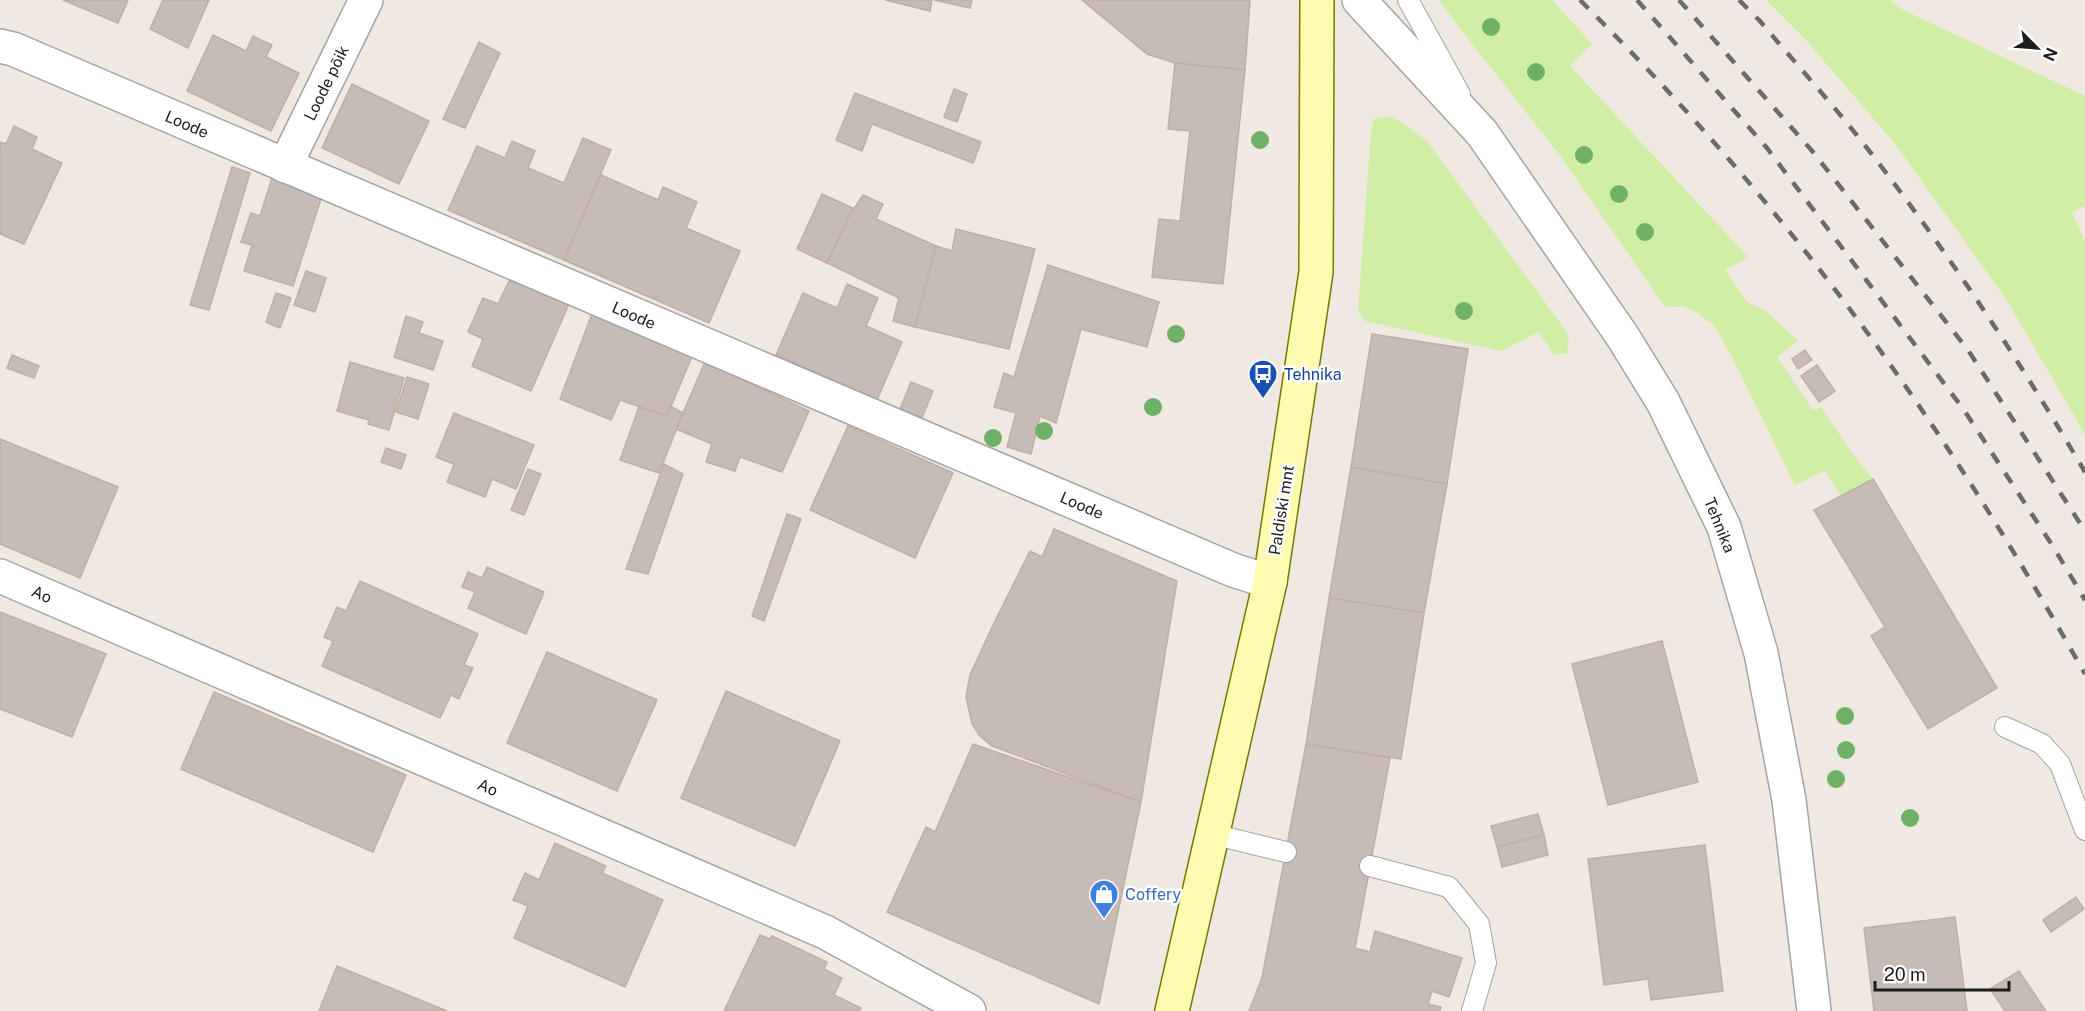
<svg xmlns="http://www.w3.org/2000/svg" width="2085" height="1011" viewBox="0 0 2085 1011" font-family="'Public Sans',sans-serif">
  <rect width="100%" height="100%" fill="#efe9e2"/>
  <g fill="#cfeea3">
    <polygon points="1439,0 1552,0 1592,44 1570,66 1748,257 1725,270 1747,302 1767,312 1798,341 1777,357 1813,410 1821,407 1854,456 1873,479 1841,496 1825,470 1795,485 1732,357 1714,325 1697,313 1683,306 1665,307 1559,154 1458,26"/>
    <polygon points="1766,0 1891,0 1899,8 2085,96 2085,206 2072,213 2085,241 2085,434 2006,299 1896,145 1806,40"/>
    <polygon points="1388,116 1401,122 1427,141 1569,335 1567,353 1554,355 1539,332 1501,351 1365,321 1358,310 1371,132 1374,119"/>
  </g>
  <g fill="#c7bbb5" stroke="#c2aea3" stroke-width="1.5">
    <polygon points="63,0 128,0 118,23"/>
    <polygon points="163,0 209,0 188,48 150,29"/>
    <polygon points="885,0 932,0 930,11"/>
    <polygon points="934,0 972,0 970,8"/>
    <polygon points="1082,0 1250,0 1245,70 1175,63 1147,54"/>
    <polygon points="213,35 246,51 253,36 272,45 266,57 299,73 271,131 187,91"/>
    <polygon points="479,42 500,53 465,128 443,119"/>
    <polygon points="1175,63 1245,70 1223,284 1152,277 1159,219 1180,221 1190,131 1168,129"/>
    <polygon points="352,84 429,121 399,184 322,148"/>
    <polygon points="954,89 967,94 957,122 944,117"/>
    <polygon points="855,93 981,142 973,163 872,124 862,151 836,140"/>
    <polygon points="14,126 37,137 32,149 62,163 24,244 0,234 0,142 6,144"/>
    <polygon points="583,138 611,150 564,260 448,210 477,146 505,158 512,141 535,151 528,168 564,183"/>
    <polygon points="232,167 250,173 209,310 190,305"/>
    <polygon points="601,175 658,200 663,187 697,202 686,228 740,251 709,323 564,260"/>
    <polygon points="272,178 321,199 293,286 244,271 252,245 241,242 251,213 260,216"/>
    <polygon points="822,194 853,208 827,263 797,249"/>
    <polygon points="863,195 883,204 876,219 936,246 915,327 893,321 899,298 827,263 853,208 854,209"/>
    <polygon points="956,229 1035,249 1009,349 915,327 936,246 952,251"/>
    <polygon points="1048,265 1159,302 1147,347 1081,329 1056,423 1040,416 1031,454 1007,447 1016,413 994,407 1004,373 1014,377"/>
    <polygon points="306,271 326,278 315,312 294,305"/>
    <polygon points="510,279 569,304 531,391 472,366 483,339 468,332 483,298 498,304"/>
    <polygon points="847,284 878,298 866,326 902,342 877,400 776,355 803,293 837,308"/>
    <polygon points="276,293 291,298 280,328 266,322"/>
    <polygon points="593,311 693,354 667,416 620,400 611,420 560,399"/>
    <polygon points="406,316 423,322 419,333 443,341 433,370 394,357"/>
    <polygon points="1372,334 1468,349 1447,484 1351,467"/>
    <polygon points="1805,350 1812,360 1798,369 1792,359"/>
    <polygon points="12,355 39,366 34,378 7,368"/>
    <polygon points="350,362 404,378 389,430 368,424 369,420 337,411"/>
    <polygon points="705,362 809,411 782,472 740,457 735,471 706,462 712,444 676,429"/>
    <polygon points="1817,365 1835,391 1819,402 1801,376"/>
    <polygon points="407,377 429,384 418,419 396,412"/>
    <polygon points="911,382 933,391 922,418 900,409"/>
    <polygon points="670,406 683,413 659,473 620,460 639,407 667,416"/>
    <polygon points="454,413 534,445 516,489 492,479 485,497 447,482 454,464 436,457"/>
    <polygon points="848,426 953,473 915,558 810,510"/>
    <polygon points="0,439 118,487 80,578 0,544"/>
    <polygon points="386,448 406,455 401,469 381,462"/>
    <polygon points="664,464 683,474 648,574 626,569"/>
    <polygon points="1351,467 1447,484 1424,613 1329,598"/>
    <polygon points="528,469 541,474 524,515 511,510"/>
    <polygon points="1873,479 1997,688 1928,729 1871,636 1885,627 1814,510"/>
    <polygon points="787,514 801,519 764,621 752,616"/>
    <polygon points="1054,529 1177,581 1141,802 992,746 980,736 972,724 966,697 970,675 993,625 1030,551 1042,557"/>
    <polygon points="487,567 544,592 526,634 468,608 475,592 462,587 468,572 482,578"/>
    <polygon points="360,581 478,634 464,665 473,668 459,699 451,695 440,718 322,666 333,641 324,637 337,607 346,611"/>
    <polygon points="1329,598 1424,613 1401,759 1306,744"/>
    <polygon points="0,612 106,654 72,737 0,709"/>
    <polygon points="1662,641 1698,782 1608,805 1572,664"/>
    <polygon points="547,652 657,700 617,791 507,743"/>
    <polygon points="726,691 840,741 795,846 681,798"/>
    <polygon points="214,692 406,775 373,852 181,769"/>
    <polygon points="973,744 1141,802 1099,1004 887,912 926,827 935,832"/>
    <polygon points="1306,744 1390,758 1355,948 1370,952 1375,931 1462,958 1449,997 1432,991 1428,1004 1441,1007 1440,1011 1249,1011 1262,978"/>
    <polygon points="1538,814 1544,835 1497,847 1491,826"/>
    <polygon points="1544,835 1548,855 1502,867 1497,847"/>
    <polygon points="555,843 606,866 602,873 663,900 625,987 514,938 528,906 513,900 525,873 539,880"/>
    <polygon points="1705,845 1723,991 1651,1000 1648,979 1604,985 1588,859"/>
    <polygon points="2076,897 2084,909 2051,932 2043,920"/>
    <polygon points="1955,917 1967,1011 1874,1011 1864,928"/>
    <polygon points="760,935 770,939 772,936 827,962 824,969 842,978 834,995 861,1008 859,1011 724,1011"/>
    <polygon points="337,966 447,1011 319,1011"/>
    <polygon points="2019,971 2046,1011 2005,1011 1990,989"/>
  </g>
  <g fill="none" stroke-linecap="round" stroke-linejoin="round">
    <g stroke="#a4a4a4" stroke-width="22">
      <g id="service">
        <polyline points="1408,0 1460,94"/>
        <polyline points="2005,727 2042,744 2060,764 2085,830"/>
        <polyline points="1212,834 1286,852"/>
        <polyline points="1370,866 1449,887 1479,924 1486,963 1472,1011"/>
      </g>
    </g>
    <g stroke="#a4a4a4" stroke-width="36">
      <g id="minor">
        <polyline points="0,46 13,49 1233,570 1270,582"/>
        <polyline points="285,166 366,0"/>
        <polyline points="0,576 825,932 969,1011"/>
      </g>
    </g>
    <g stroke="#a4a4a4" stroke-width="36">
      <polyline id="tertiary" points="1359,0 1482,133 1623,337 1663,402 1724,527 1761,653 1789,800 1814,1011"/>
    </g>
    <g stroke="#777800" stroke-width="36">
      <polyline id="secondary" points="1172,1011 1270,582 1316,272 1317,0"/>
    </g>
    <use href="#service" stroke="#fff" stroke-width="20"/>
    <use href="#minor" stroke="#fff" stroke-width="33"/>
    <use href="#tertiary" stroke="#fff" stroke-width="33"/>
    <use href="#secondary" stroke="#fefbb1" stroke-width="33"/>
    <g stroke="#6b6b6b" stroke-width="4.5" stroke-dasharray="12 12" stroke-linecap="butt">
      <path d="M1580,0C1646,66 1710,135 1770,208C1890,352 1993,511 2085,674"/>
      <polyline points="1637,0 1767,148 1964,410 2054,548 2085,600"/>
      <polyline points="1679,0 1813,152 1968,350 2085,531"/>
      <path d="M1739,0L1759,20C1797,65 1838,110 1874,157C1951,257 2021,363 2085,472"/>
    </g>
  </g>
  <g fill="#6eb167">
    <circle cx="1491" cy="27" r="9"/>
    <circle cx="1536" cy="72" r="9"/>
    <circle cx="1260" cy="140" r="9"/>
    <circle cx="1584" cy="155" r="9"/>
    <circle cx="1619" cy="194" r="9"/>
    <circle cx="1645" cy="232" r="9"/>
    <circle cx="1464" cy="311" r="9"/>
    <circle cx="1176" cy="334" r="9"/>
    <circle cx="1153" cy="407" r="9"/>
    <circle cx="1044" cy="431" r="9"/>
    <circle cx="993" cy="438" r="9"/>
    <circle cx="1845" cy="716" r="9"/>
    <circle cx="1846" cy="750" r="9"/>
    <circle cx="1836" cy="779" r="9"/>
    <circle cx="1910" cy="818" r="9"/>
  </g>
  <defs>
    <g id="bus-pin" transform="scale(1.5)"><path d="M0 17L-7.5 6A9.5 9.5 0 1 1 7.5 6Z" fill="#1a4fb4" stroke="#fff"/><path d="M-5-6H5V4H4V6H2V4H-2V6H-4V4H-5ZM-3.5-4V0h7V-4ZM-3.5 1.2v1.5H-2V1.2ZM2 1.2v1.5H3.5V1.2Z" fill="#fff"/></g>
    <g id="shop-pin" transform="scale(1.5)"><path d="M0 17L-7.5 6A9.5 9.5 0 1 1 7.5 6Z" fill="#3f7fe0" stroke="#fff"/><path d="M-5-2.5h2.3a2.7 3.5 0 0 1 5.4 0H5L5.5 6h-11ZM-1.5-2.5h3a1.5 2.3 0 0 0-3 0Z" fill="#fff"/></g>
  </defs>
  <g fill-rule="evenodd">
    <use href="#bus-pin" x="1263" y="374"/>
    <use href="#shop-pin" x="1104" y="894"/>
  </g>
  <g text-anchor="middle" stroke-width="5" stroke-linejoin="round" paint-order="stroke">
    <g font-size="16" fill="#1d1d1d" stroke="#fff">
      <text transform="translate(326 83) rotate(-64)" y="6">Loode põik</text>
      <text transform="translate(187 124) rotate(23)" y="6">Loode</text>
      <text transform="translate(634 315) rotate(23)" y="6">Loode</text>
      <text transform="translate(1082 505) rotate(23)" y="6">Loode</text>
      <text transform="translate(1281 510) rotate(-81)" y="6">Paldiski mnt</text>
      <text transform="translate(1720 525) rotate(68)" y="6">Tehnika</text>
      <text transform="translate(42 594) rotate(23)" y="6">Ao</text>
      <text transform="translate(488 787) rotate(23)" y="6">Ao</text>
    </g>
    <g font-size="16" fill="#164399" stroke="#fff" text-anchor="start">
      <text x="1284" y="380">Tehnika</text>
    </g>
    <g font-size="16" fill="#366cbe" stroke="#fff" text-anchor="start">
      <text x="1125" y="900">Coffery</text>
    </g>
  </g>
  <g transform="translate(2037 48) rotate(115)" stroke="#ffffff" stroke-width="4.5" paint-order="stroke">
  <path d="M0-4.5L10 22L0 15L-10 22Z" fill="#1d1d1d"/>
  <text y="-9" font-size="16" font-weight="bold" text-anchor="middle" fill="#1d1d1d">N</text>
  </g>
  <path d="M1875 981v9h134v-9" fill="none" stroke="#1d1d1d" stroke-width="3"/>
  <text x="1884" y="981" font-size="18" fill="#1d1d1d" stroke="#ffffff" stroke-width="4.5" paint-order="stroke">20 m</text>
</svg>
